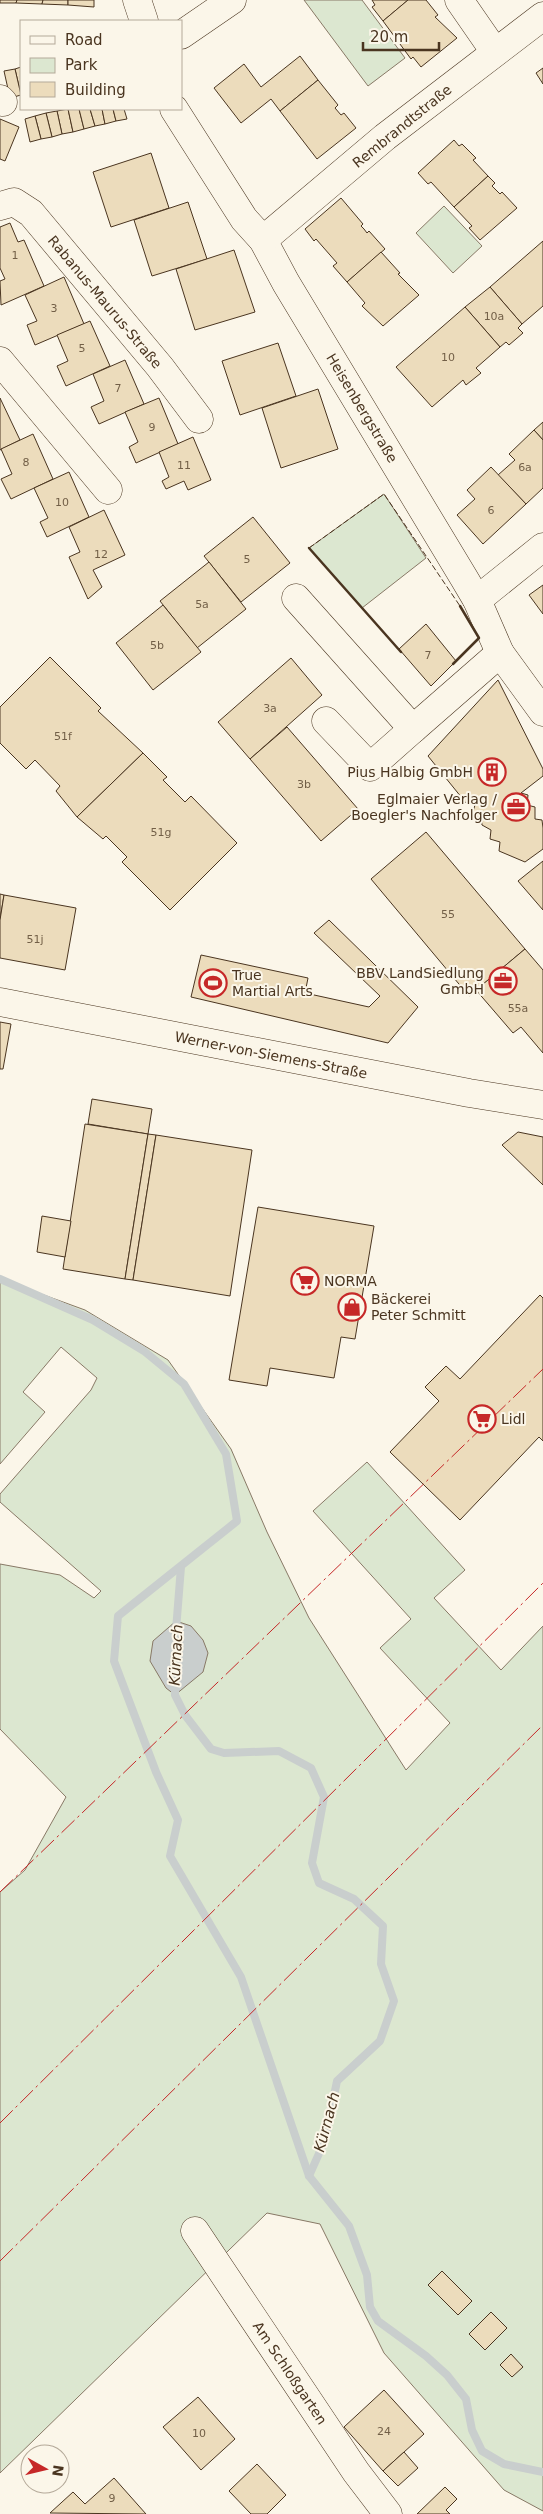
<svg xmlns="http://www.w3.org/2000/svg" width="543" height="2514" viewBox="0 0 543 2514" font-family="'DejaVu Sans',sans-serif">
  <rect width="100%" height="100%" fill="#fbf6e9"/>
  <g fill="#dce7d0" stroke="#887966">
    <polygon points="304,0 362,0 405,58 368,86"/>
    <polygon points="444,206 482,246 453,273 416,233"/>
    <polygon points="384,494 426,558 362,608 309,548"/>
    <polygon points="0,1279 85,1310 168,1360 231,1449 267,1532 309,1618 406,1770 450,1723 380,1648 411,1619 313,1511 367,1462 465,1570 434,1598 501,1670 543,1626 543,2511 504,2490 384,2353 320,2224 267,2213 0,2473 0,1892 25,1870 66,1797 0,1729 0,1564 60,1575 94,1598 101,1591 0,1502 0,1494 91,1390 97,1378 61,1347 23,1392 45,1412 0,1464"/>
  </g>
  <polygon fill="#c9cecd" stroke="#887966" points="176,1621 191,1626 203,1640 208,1653 203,1672 175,1695 166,1688 150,1661 153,1641"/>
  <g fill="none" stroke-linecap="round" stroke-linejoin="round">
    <g stroke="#c9cecd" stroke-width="8">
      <polyline points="0,1279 93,1320 144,1351 184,1384 226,1454 237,1521 118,1616 114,1661 156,1772 178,1820 170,1856 241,1977 309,2176 349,2226 367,2275 370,2307 378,2321 426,2356 447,2375 466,2399 472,2430 482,2451 504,2464 543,2472"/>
      <polyline points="176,1630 181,1567"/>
      <polyline points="175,1687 175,1695 185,1715 211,1749 224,1753 279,1751 311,1768 324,1797 312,1863 319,1883 354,1899 383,1926 381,1964 394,2001 380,2041 337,2081 325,2140 309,2176"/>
    </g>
  </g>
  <g fill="#ecdcbc" stroke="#4a3520">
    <polygon points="0,0 17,0 16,3 0,3"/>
    <polygon points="17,0 43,0 42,4 16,3"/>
    <polygon points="43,0 68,0 68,5 42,4"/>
    <polygon points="68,0 94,0 94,7 68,5"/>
    <polygon points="372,0 408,0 383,21 372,7 375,5"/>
    <polygon points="408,0 426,0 438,15 435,17 457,38 421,67 413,57 411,59 383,21"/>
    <polygon points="300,56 318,80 280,111 271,99 241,123 214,88 244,64 261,87"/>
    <polygon points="21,67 21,95 15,69"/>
    <polygon points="543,68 543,84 536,73"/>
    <polygon points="15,69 21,95 10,98 4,71"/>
    <polygon points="318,80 338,105 335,108 341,115 344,113 356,128 317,159 280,111"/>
    <polygon points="68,109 73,132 62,134 57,111"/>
    <polygon points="68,109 79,109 84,129 73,132"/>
    <polygon points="79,109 90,109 95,126 84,129"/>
    <polygon points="90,109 102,109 105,124 95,126"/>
    <polygon points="102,109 113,109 116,121 105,124"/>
    <polygon points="113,109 124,109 127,119 116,121"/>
    <polygon points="57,111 62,134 52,137 46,113"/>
    <polygon points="46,113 52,137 41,139 35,116"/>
    <polygon points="35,116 41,139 30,142 25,119"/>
    <polygon points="0,119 19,127 5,161 0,159"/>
    <polygon points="454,140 459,146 462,144 476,158 473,160 488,176 454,207 431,182 428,184 418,173"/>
    <polygon points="151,153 169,208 111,227 93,172"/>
    <polygon points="488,176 495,183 492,186 500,194 502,192 517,208 480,240 469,228 472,226 454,207"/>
    <polygon points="341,198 363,224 361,226 364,229 367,233 369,231 385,249 347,282 333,266 337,263 316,239 314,241 305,229"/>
    <polygon points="188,202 207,259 152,276 134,220"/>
    <polygon points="10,223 18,242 24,240 44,286 1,305 0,281 5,279 0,268 0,227"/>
    <polygon points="543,241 543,306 522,324 490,287"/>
    <polygon points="234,250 255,312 195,330 176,269"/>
    <polygon points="381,252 400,273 398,274 419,295 383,326 362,306 365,303 347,282"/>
    <polygon points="64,277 84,324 35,345 27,325 37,321 25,295"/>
    <polygon points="490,287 522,324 518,328 523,333 509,345 506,342 500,347 465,307"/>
    <polygon points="465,307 500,347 476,368 481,373 466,385 463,380 432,407 396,367"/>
    <polygon points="90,321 110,366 66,386 57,366 68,361 57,335"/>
    <polygon points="278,343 296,396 240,415 222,361"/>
    <polygon points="125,360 144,404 99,424 91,407 104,401 93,374"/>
    <polygon points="318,389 338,449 281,468 262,408"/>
    <polygon points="0,398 20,440 0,450"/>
    <polygon points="159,398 178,444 136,463 129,447 138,442 125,412"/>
    <polygon points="543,422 543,440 534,430"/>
    <polygon points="534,430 543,440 543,488 526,504 498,475 515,460 509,454"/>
    <polygon points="33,434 53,479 11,499 1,479 12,474 1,449"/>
    <polygon points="193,437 211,480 188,490 184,481 166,489 162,481 169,477 159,452"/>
    <polygon points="491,467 526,504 483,544 457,515 475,499 467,490"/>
    <polygon points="69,472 89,517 47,537 40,522 48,518 34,488"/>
    <polygon points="104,510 125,555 93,570 102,587 88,599 69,557 80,552 69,527"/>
    <polygon points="253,517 290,563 241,602 204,556"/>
    <polygon points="209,562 246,609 197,648 160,601"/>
    <polygon points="543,585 543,614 529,595"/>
    <polygon points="163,605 201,652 153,690 116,643"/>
    <polygon points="426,624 456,661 431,686 399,649"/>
    <polygon points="50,657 101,708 98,711 143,753 77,817 56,791 60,786 35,760 26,769 0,743 0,707"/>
    <polygon points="291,658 322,695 250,759 218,722"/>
    <polygon points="498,680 543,769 543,776 521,793 528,795 527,805 535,807 535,819 542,820 543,828 543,849 525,862 499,851 500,842 490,839 491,830 482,825 481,817 472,815 475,805 466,803 428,756"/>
    <polygon points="287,727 358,809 321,841 250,759"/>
    <polygon points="143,753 167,777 163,780 185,802 191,796 237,843 170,910 122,862 127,857 106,836 103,839 77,817"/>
    <polygon points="426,832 525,949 469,996 371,879"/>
    <polygon points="543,861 543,910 518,881"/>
    <polygon points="0,894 4,895 0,920"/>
    <polygon points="4,895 76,908 65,970 0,958 0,920"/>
    <polygon points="329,920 418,1007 388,1043 191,997 201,955 308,978 305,993 369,1007 380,996 314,933"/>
    <polygon points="525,949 543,970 543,1053 521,1027 513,1033 476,990"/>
    <polygon points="0,1022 11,1024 3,1069 0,1069"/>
    <polygon points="92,1099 152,1109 148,1134 88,1124"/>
    <polygon points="85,1124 148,1134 125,1279 63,1269"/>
    <polygon points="518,1132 543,1137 543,1185 502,1145"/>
    <polygon points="148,1134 156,1135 133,1280 125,1279"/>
    <polygon points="156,1135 252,1150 230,1296 133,1280"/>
    <polygon points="258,1207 374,1226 355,1339 341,1337 334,1378 270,1368 267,1386 229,1380"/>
    <polygon points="42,1216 71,1221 65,1257 37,1252"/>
    <polygon points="540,1295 543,1298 543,1441 539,1437 460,1520 390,1452 439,1401 425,1387 446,1366 460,1379"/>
    <polygon points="442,2271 472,2301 458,2315 428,2285"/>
    <polygon points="491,2312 507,2328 485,2350 469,2334"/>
    <polygon points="511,2354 523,2367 512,2377 500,2365"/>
    <polygon points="384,2390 424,2434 383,2471 344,2427"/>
    <polygon points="198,2397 235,2439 201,2470 163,2427"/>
    <polygon points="404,2452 418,2468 398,2486 383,2471"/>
    <polygon points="257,2464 286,2495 267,2514 251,2514 229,2491"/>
    <polygon points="114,2478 146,2514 50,2513 73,2492 85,2504"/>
    <polygon points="445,2487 457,2499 446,2510 450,2514 417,2514"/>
  </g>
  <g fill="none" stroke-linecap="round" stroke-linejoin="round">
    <g stroke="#4a3520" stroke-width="29">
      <g id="minor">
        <polyline points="137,0 144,21"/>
        <polyline points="459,0 495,52"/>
        <polyline points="181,35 232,0"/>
        <polyline points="0,99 3,102"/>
        <polyline points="174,109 244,219 263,240 286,283 464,578 477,600 500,653 543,712"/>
        <polyline points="0,206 14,202 31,213 160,367 199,419"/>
        <polyline points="263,240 385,137 543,16"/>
        <polyline points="0,361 108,490"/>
        <polyline points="296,598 413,729 500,653"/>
        <polyline points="477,600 543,547"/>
        <polyline points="326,721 370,767 413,729"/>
        <polyline points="0,1002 469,1093 543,1105"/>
        <polyline points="195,2231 356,2472 388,2514"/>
      </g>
    </g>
    <use href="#minor" stroke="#fbf6e9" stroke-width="28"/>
    <polyline stroke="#4a3520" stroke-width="1" stroke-dasharray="6 2.5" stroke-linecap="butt" points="309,548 384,494 460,606"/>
    <g stroke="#4a3520" stroke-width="2.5">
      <polyline points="309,548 401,652"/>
      <polyline points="453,664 479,638 460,606"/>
    </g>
    <g stroke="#c62828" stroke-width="1" stroke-dasharray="18 4 2.5 4" stroke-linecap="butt">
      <polyline points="0,1892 543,1369"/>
      <polyline points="0,2123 543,1583"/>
      <polyline points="0,2261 543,1725"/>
    </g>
  </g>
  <defs>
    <g id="building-ring" transform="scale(1.4375)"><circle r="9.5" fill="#fbf6e9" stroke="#c62828" stroke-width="1.5"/><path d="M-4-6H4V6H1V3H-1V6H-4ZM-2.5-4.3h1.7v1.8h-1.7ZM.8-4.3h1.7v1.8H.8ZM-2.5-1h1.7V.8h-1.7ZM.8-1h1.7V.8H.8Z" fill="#c62828"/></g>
    <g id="office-ring" transform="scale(1.4375)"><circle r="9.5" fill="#fbf6e9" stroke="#c62828" stroke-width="1.5"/><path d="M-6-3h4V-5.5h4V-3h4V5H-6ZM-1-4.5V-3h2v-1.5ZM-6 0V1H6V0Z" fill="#c62828"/></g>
    <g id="stadium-ring" transform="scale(1.4375)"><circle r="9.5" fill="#fbf6e9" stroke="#c62828" stroke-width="1.5"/><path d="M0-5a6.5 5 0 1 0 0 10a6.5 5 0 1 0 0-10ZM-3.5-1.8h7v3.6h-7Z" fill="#c62828"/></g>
    <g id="supermarket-ring" transform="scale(1.4375)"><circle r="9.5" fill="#fbf6e9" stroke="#c62828" stroke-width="1.5"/><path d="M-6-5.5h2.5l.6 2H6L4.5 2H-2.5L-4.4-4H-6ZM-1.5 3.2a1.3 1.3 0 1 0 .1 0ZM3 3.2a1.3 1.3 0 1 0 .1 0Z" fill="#c62828"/></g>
    <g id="shop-ring" transform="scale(1.4375)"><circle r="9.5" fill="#fbf6e9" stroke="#c62828" stroke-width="1.5"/><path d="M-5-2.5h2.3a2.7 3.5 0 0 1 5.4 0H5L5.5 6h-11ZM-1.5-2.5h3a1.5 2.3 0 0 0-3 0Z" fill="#c62828"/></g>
  </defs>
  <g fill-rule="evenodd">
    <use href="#building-ring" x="492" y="772"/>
    <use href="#office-ring" x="516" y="807"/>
    <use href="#office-ring" x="503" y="981"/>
    <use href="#stadium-ring" x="213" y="983"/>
    <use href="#supermarket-ring" x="305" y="1281"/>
    <use href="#shop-ring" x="352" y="1307"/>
    <use href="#supermarket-ring" x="482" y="1419"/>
  </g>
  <g text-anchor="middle" stroke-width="4" stroke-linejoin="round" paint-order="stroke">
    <g font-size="11" fill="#725f47">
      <text x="15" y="259">1</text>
      <text x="54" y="312">3</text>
      <text x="494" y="320">10a</text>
      <text x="82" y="352">5</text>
      <text x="448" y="361">10</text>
      <text x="118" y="392">7</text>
      <text x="152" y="431">9</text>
      <text x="26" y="466">8</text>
      <text x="184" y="469">11</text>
      <text x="525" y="471">6a</text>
      <text x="62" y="506">10</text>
      <text x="491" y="514">6</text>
      <text x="101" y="558">12</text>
      <text x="247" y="563">5</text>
      <text x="202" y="608">5a</text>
      <text x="157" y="649">5b</text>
      <text x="428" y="659">7</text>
      <text x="270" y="712">3a</text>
      <text x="63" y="740">51f</text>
      <text x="304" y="788">3b</text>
      <text x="161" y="836">51g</text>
      <text x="448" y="918">55</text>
      <text x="35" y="943">51j</text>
      <text x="518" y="1012">55a</text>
      <text x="384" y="2435">24</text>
      <text x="199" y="2437">10</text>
      <text x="112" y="2502">9</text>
    </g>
    <g font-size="14" fill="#4a3520" stroke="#fbf6e9">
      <text transform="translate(402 126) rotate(-39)" y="5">Rembrandtstraße</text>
      <text transform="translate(105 302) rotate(50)" y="5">Rabanus-Maurus-Straße</text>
      <text transform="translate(362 408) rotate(59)" y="5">Heisenbergstraße</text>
      <text transform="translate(271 1055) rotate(11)" y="5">Werner-von-Siemens-Straße</text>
      <text transform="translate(290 2373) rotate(56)" y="5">Am Schloßgarten</text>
    </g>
    <g font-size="14" fill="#4a3520" stroke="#fbf6e9" text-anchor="start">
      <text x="473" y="777" text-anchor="end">Pius Halbig GmbH</text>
      <text x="497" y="804" text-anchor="end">Eglmaier Verlag /<tspan x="497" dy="16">Boegler's Nachfolger</tspan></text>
      <text x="484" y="978" text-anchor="end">BBV LandSiedlung<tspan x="484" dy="16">GmbH</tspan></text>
      <text x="232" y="980">True<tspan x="232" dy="16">Martial Arts</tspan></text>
      <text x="324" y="1286">NORMA</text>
      <text x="371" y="1304">Bäckerei<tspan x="371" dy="16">Peter Schmitt</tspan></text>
      <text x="501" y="1424">Lidl</text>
    </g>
    <g font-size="15" font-style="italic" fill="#4a3520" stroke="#fbf6e9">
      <text transform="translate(176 1655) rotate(-87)" y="5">Kürnach</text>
      <text transform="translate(327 2122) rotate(-75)" y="5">Kürnach</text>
    </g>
  </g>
  <rect x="20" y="20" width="162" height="90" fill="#fbf6e9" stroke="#b4a999"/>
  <rect x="30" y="36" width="25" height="8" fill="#fbf6e9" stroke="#b4a999"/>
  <text x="65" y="45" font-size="15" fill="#4a3520">Road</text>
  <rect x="30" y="58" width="25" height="15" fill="#dce7d0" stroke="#b4a999"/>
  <text x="65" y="70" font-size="15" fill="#4a3520">Park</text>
  <rect x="30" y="82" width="25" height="15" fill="#ecdcbc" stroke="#b4a999"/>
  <text x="65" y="95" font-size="15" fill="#4a3520">Building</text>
  <g transform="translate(45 2469) rotate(98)"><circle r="24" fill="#fbf6e9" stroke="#b4a999"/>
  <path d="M0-4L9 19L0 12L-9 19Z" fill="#c62828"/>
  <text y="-8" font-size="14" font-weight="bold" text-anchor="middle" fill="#4a3520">N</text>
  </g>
  <path d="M363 42v8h76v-8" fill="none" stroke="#4a3520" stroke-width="2.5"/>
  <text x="370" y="42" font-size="15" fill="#4a3520" stroke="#fbf6e9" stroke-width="4" paint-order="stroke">20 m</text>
</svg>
